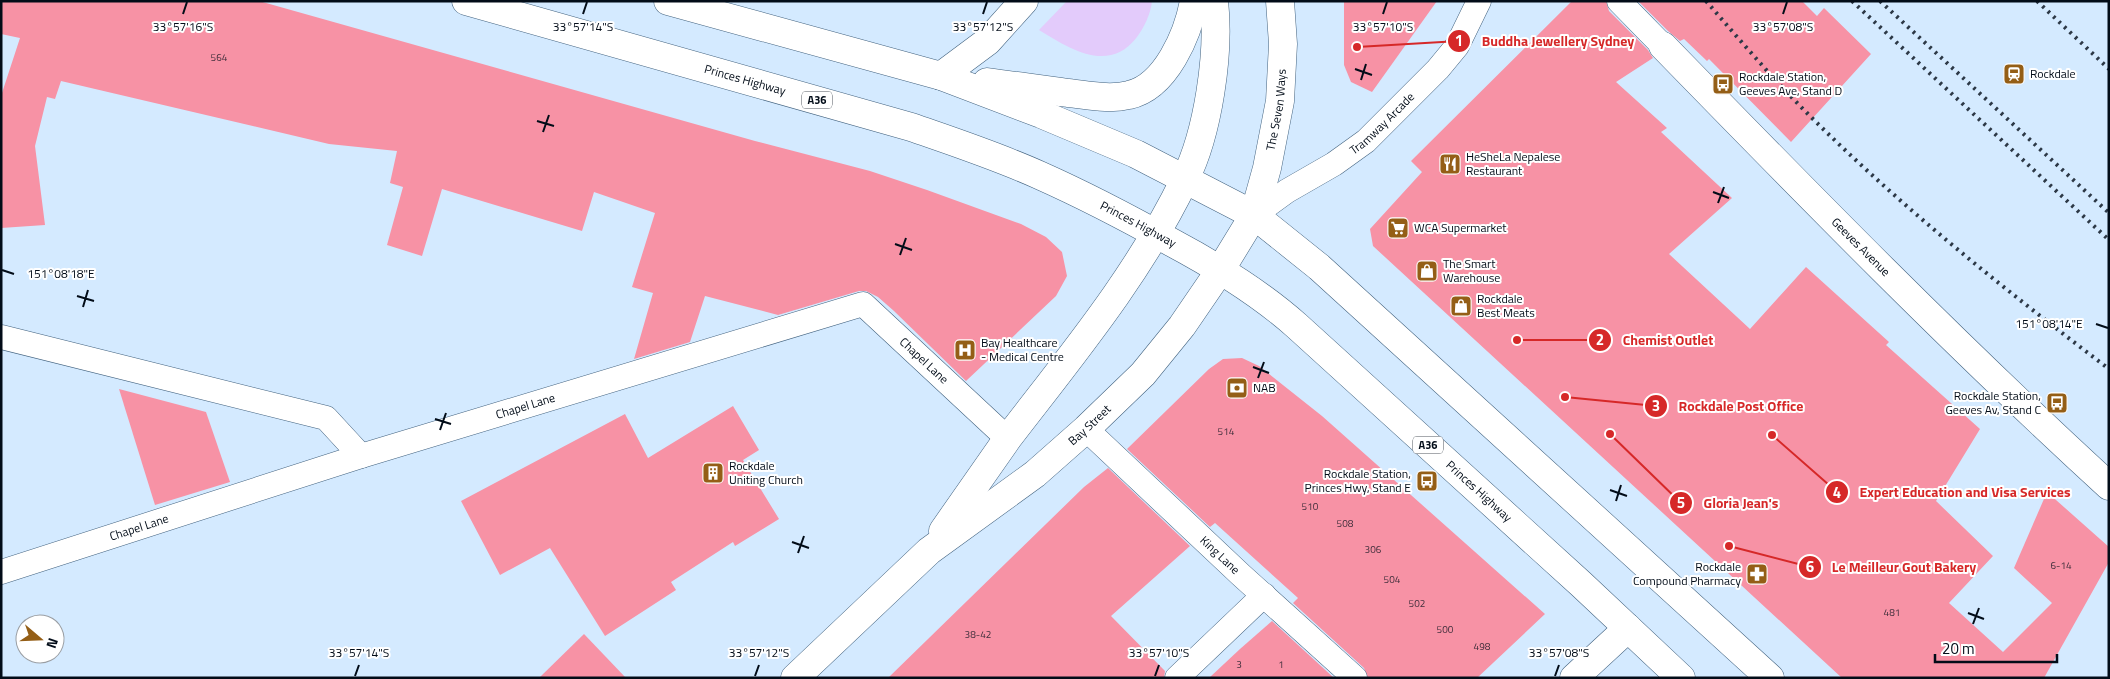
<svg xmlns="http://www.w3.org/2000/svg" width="2110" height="679" viewBox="0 0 2110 679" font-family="'Titillium Web',sans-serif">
  <rect width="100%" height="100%" fill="#d4eaff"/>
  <path fill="#e3cbfb" d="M1067,1H1152C1151,13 1144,28 1137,37C1109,74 1070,49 1039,30Z"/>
  <g fill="#f792a5">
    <polygon points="1,1 259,1 755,141 870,171 927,190 1021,224 1046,237 1062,252 1067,276 1056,296 966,381 894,311 878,297 866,291 859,291 778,315 705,296 690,342 634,359 653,293 632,287 655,213 594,192 582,231 442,189 422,256 387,245 403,187 390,183 397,151 329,144 61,81 55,99 47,97 35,146 45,225 1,228 1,96 20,38 1,34"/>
    <polygon points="1344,1 1437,1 1372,92 1351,82 1344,65"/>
    <polygon points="1572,1 1606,1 1609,11 1648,50 1653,58 1616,82 1667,128 1661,132 1732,198 1669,254 1750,329 1806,267 1889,342 1886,345 1980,429 1936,501 1993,556 1949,603 2003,652 2052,603 2014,568 2047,492 2109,547 2109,562 2044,678 1842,678 1373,246 1370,229 1422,172 1411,161"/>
    <polygon points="1638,1 1802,1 1817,16 1824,8 1871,54 1791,142 1709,59 1707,61 1684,39 1680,41 1668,31"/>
    <polygon points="1242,358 1259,366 1322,416 1545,614 1477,678 1368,678 1364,668 1293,603 1298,598 1215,523 1210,527 1127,449 1209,369 1223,359"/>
    <polygon points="119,389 206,412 230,482 155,505"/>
    <polygon points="733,406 759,450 743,460 779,519 735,546 733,542 671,582 676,590 605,636 550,548 500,575 461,501 625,414 648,458"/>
    <polygon points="1108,468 1190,546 1111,616 1165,671 1164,678 888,678 1084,487"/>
    <polygon points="1272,621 1334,678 1209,678 1240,649"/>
    <polygon points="584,634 626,678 539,678"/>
  </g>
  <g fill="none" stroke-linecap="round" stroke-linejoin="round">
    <g stroke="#42627f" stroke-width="25">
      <g id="service">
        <polyline points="1619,1 1663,46"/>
        <path id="s1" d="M1254,215L1287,191L1334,164L1366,141L1438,69L1457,46L1479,1"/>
        <polyline points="1,337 326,418 361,456"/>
        <path id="s2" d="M1086,429L1241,575L1355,678"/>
        <path id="s3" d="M1,572L361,456L863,304L1008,439"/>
        <polyline points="1177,678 1264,595"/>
      </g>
    </g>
    <g stroke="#42627f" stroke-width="29">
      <polyline id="pedestrian" points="1574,678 1628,628"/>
    </g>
    <g stroke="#42627f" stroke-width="29">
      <g id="minor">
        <path id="s4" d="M1663,46C1809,196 1955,345 2109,486"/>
        <polyline points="941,76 988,41 1024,1"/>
      </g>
    </g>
    <g stroke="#42627f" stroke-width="29">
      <g id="primary">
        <path d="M943,531C965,500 986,469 1008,438C1071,356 1140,273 1185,179C1208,133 1220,53 1214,1"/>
        <path id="s5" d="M795,678L929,551L1035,474L1086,429L1143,374L1182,326L1221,269L1254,215L1267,168L1280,101L1283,44L1280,1"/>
      </g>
    </g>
    <g stroke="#42627f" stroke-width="29">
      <g id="trunk">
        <path id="s6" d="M466,1L911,127C954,142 997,156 1039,175C1084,195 1128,218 1171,242C1216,266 1259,292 1297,326L1581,584L1681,678"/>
        <polyline points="668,1 941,76 1041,114 1136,154 1254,215 1319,267 1770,678"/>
        <path d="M987,82C1014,86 1041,89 1068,93C1088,95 1109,100 1129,95C1166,87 1188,34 1194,1"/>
      </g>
    </g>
    <use href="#service" stroke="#fff" stroke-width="24"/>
    <use href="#pedestrian" stroke="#fff" stroke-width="28"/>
    <use href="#minor" stroke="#fff" stroke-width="28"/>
    <use href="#primary" stroke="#fff" stroke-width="28"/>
    <use href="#trunk" stroke="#fff" stroke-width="28"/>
    <g stroke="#2c3846" stroke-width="4" stroke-dasharray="2.5 5" stroke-linecap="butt">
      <path d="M1706,1C1739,39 1772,78 1808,114C1901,207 2004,289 2109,369"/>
      <polyline points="1852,1 2109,240"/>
      <polyline points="1880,1 2109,213"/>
      <polyline points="2037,1 2109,69"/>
    </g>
  </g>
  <path fill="none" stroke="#020c18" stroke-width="2" d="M183,14L187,2M583,14L587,2M983,14L987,2M1383,14L1387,2M1783,14L1787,2M1355,69L1372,75M1361,80L1366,64M537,121L554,126M543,132L549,115M1713,192L1729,198M1718,203L1724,187M895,244L912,250M900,255L906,238M2,270L14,274M77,296L94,301M83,307L88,290M2096,324L2108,328M1253,367L1269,373M1258,378L1264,362M435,419L451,424M440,430L446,413M1610,490L1627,496M1616,501L1621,485M792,542L809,548M798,553L804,536M1968,613L1984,619M1973,624L1979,608M355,676L359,665M755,676L759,665M1155,676L1159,665M1555,676L1559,665"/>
  <defs>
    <g id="station-square" transform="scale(1.125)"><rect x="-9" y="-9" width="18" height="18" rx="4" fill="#945e16" stroke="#fff"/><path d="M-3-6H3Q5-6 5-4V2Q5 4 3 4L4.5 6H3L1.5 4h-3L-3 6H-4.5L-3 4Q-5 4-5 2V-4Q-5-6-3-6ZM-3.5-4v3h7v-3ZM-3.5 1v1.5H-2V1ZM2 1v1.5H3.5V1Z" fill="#fff"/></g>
    <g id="bus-square" transform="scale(1.125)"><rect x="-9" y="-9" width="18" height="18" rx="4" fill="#945e16" stroke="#fff"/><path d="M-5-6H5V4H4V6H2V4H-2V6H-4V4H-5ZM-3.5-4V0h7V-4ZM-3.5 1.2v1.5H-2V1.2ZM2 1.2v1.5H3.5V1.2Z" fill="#fff"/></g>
    <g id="restaurant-square" transform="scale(1.125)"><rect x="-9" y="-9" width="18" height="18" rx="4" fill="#945e16" stroke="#fff"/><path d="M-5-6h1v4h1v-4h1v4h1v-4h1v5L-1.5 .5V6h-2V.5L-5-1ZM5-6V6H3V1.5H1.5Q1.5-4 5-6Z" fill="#fff"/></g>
    <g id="supermarket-square" transform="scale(1.125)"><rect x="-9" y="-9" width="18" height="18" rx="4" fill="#945e16" stroke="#fff"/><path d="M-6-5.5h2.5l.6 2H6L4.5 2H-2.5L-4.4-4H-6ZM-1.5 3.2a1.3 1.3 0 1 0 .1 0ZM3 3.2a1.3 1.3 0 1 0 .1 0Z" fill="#fff"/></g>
    <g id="shop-square" transform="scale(1.125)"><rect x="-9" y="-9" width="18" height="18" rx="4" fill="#945e16" stroke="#fff"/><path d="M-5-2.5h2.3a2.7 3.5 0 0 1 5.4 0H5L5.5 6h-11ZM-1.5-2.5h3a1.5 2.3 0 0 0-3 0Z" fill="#fff"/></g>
    <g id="hospital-square" transform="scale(1.125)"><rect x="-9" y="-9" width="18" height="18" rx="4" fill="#945e16" stroke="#fff"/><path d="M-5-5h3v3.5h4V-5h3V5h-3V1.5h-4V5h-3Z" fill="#fff"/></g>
    <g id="bank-square" transform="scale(1.125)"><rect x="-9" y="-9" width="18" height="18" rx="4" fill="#945e16" stroke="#fff"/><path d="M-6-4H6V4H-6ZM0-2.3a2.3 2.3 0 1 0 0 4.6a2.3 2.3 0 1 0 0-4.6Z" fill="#fff"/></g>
    <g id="building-square" transform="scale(1.125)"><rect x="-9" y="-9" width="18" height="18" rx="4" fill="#945e16" stroke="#fff"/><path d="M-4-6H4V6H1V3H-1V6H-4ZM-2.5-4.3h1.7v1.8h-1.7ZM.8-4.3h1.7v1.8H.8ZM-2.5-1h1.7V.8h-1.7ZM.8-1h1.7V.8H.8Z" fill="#fff"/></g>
    <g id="pharmacy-square" transform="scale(1.125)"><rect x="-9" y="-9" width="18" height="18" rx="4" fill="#945e16" stroke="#fff"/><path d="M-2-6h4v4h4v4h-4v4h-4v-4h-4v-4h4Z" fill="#fff"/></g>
  </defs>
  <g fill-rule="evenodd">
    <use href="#station-square" x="2014" y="74"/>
    <use href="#bus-square" x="1723" y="84"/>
    <use href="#restaurant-square" x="1450" y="164"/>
    <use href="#supermarket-square" x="1398" y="228"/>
    <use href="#shop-square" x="1427" y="271"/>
    <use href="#shop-square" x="1461" y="306"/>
    <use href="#hospital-square" x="965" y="350"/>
    <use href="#bank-square" x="1237" y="388"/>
    <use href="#bus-square" x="2057" y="403"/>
    <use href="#building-square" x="713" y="473"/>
    <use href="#bus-square" x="1427" y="481"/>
    <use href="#pharmacy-square" x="1757" y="574"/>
  </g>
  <g text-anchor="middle" stroke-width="4" stroke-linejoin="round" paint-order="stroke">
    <g font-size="10" fill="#3f2e3b">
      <text x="219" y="61">564</text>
      <text x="1226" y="435">514</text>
      <text x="1310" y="510">510</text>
      <text x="1345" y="527">508</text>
      <text x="1373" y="553">306</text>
      <text x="2061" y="569">6-14</text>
      <text x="1392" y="583">504</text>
      <text x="1417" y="607">502</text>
      <text x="1892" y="616">481</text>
      <text x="1445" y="633">500</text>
      <text x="978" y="638">38-42</text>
      <text x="1482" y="650">498</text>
      <text x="1239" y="668">3</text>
      <text x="1281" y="668">1</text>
    </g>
    <g fill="#fff" stroke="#4e555d" stroke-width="1">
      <rect x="802" y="91.5" width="30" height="17" rx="4"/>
      <rect x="1413" y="436.5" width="30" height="17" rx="4"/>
    </g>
    <g font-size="11" font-weight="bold" fill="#020c18">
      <text x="817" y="104">A36</text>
      <text x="1428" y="449">A36</text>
    </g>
    <g font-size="12" fill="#020c18" stroke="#fff" text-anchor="start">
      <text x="2030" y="78">Rockdale</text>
      <text x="1739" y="81">Rockdale Station,<tspan x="1739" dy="14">Geeves Ave, Stand D</tspan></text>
      <text x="1466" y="161">HeSheLa Nepalese<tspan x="1466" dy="14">Restaurant</tspan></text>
      <text x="1414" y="232">WCA Supermarket</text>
      <text x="1443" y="268">The Smart<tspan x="1443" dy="14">Warehouse</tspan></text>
      <text x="1477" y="303">Rockdale<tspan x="1477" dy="14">Best Meats</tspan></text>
      <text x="981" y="347">Bay Healthcare<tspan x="981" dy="14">- Medical Centre</tspan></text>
      <text x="1253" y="392">NAB</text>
      <text x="2041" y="400" text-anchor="end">Rockdale Station,<tspan x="2041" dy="14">Geeves Av, Stand C</tspan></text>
      <text x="729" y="470">Rockdale<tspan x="729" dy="14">Uniting Church</tspan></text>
      <text x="1411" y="478" text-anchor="end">Rockdale Station,<tspan x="1411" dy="14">Princes Hwy, Stand E</tspan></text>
      <text x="1741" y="571" text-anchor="end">Rockdale<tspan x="1741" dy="14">Compound Pharmacy</tspan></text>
    </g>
    <g font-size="12" fill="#020c18" stroke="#fff">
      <text dy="4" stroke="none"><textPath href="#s6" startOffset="290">Princes Highway</textPath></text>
      <text dy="4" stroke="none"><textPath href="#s5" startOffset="765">The Seven Ways</textPath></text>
      <text dy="4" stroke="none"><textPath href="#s1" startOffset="158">Tramway Arcade</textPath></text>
      <text dy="4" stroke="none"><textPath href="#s6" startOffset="710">Princes Highway</textPath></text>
      <text dy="4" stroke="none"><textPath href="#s4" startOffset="282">Geeves Avenue</textPath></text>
      <text dy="4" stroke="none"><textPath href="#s3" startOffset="986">Chapel Lane</textPath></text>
      <text dy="4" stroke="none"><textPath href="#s3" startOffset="550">Chapel Lane</textPath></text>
      <text dy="4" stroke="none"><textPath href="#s5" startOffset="389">Bay Street</textPath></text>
      <text dy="4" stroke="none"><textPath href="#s6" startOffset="1145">Princes Highway</textPath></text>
      <text dy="4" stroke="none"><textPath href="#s3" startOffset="145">Chapel Lane</textPath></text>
      <text dy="4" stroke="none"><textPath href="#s2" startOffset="184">King Lane</textPath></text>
    </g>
  </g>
  <g font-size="12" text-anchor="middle" fill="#020c18" stroke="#fff" stroke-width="4" stroke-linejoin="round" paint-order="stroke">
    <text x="183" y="31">33°57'16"S</text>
    <text x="583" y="31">33°57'14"S</text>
    <text x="983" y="31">33°57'12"S</text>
    <text x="1383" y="31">33°57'10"S</text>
    <text x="1783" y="31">33°57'08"S</text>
    <text x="61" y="278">151°08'18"E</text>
    <text x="2049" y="328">151°08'14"E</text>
    <text x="359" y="657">33°57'14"S</text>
    <text x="759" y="657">33°57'12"S</text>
    <text x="1159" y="657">33°57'10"S</text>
    <text x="1559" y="657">33°57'08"S</text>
  </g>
  <path fill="none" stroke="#d62828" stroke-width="2" d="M1357 47L1459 41M1517 340L1600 340M1565 397L1656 406M1772 435L1837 492M1610 434L1681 503M1729 546L1810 567"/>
  <g fill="#d62828" stroke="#fff" stroke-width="2">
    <circle cx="1357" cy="47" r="5"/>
    <circle cx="1517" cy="340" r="5"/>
    <circle cx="1565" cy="397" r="5"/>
    <circle cx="1772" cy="435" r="5"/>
    <circle cx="1610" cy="434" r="5"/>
    <circle cx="1729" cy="546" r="5"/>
    <circle cx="1459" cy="41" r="12"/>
    <circle cx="1600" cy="340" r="12"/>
    <circle cx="1656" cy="406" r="12"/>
    <circle cx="1837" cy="492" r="12"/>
    <circle cx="1681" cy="503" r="12"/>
    <circle cx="1810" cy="567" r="12"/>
  </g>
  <g font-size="15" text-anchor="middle" font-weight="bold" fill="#fff">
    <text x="1459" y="46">1</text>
    <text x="1600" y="345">2</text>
    <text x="1656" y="411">3</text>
    <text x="1837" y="498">4</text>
    <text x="1681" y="508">5</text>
    <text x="1810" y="572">6</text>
  </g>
  <g font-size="14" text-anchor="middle" font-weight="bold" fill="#d62828" stroke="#fff" stroke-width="4" stroke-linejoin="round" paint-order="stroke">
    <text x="1558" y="46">Buddha Jewellery Sydney</text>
    <text x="1668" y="345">Chemist Outlet</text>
    <text x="1741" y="411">Rockdale Post Office</text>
    <text x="1965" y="497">Expert Education and Visa Services</text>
    <text x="1741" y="508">Gloria Jean's</text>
    <text x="1904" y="572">Le Meilleur Gout Bakery</text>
  </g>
  <rect width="2110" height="679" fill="none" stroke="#020c18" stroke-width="5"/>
  <g transform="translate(40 639) rotate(109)"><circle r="24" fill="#ffffff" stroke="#9a9ea3"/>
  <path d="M0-4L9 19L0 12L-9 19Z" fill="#945e16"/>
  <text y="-8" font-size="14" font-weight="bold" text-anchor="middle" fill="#020c18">N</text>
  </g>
  <path d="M1935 654v8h122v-8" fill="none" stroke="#020c18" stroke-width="2.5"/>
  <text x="1942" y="654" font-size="15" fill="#020c18" stroke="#ffffff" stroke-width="4" paint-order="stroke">20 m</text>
</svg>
